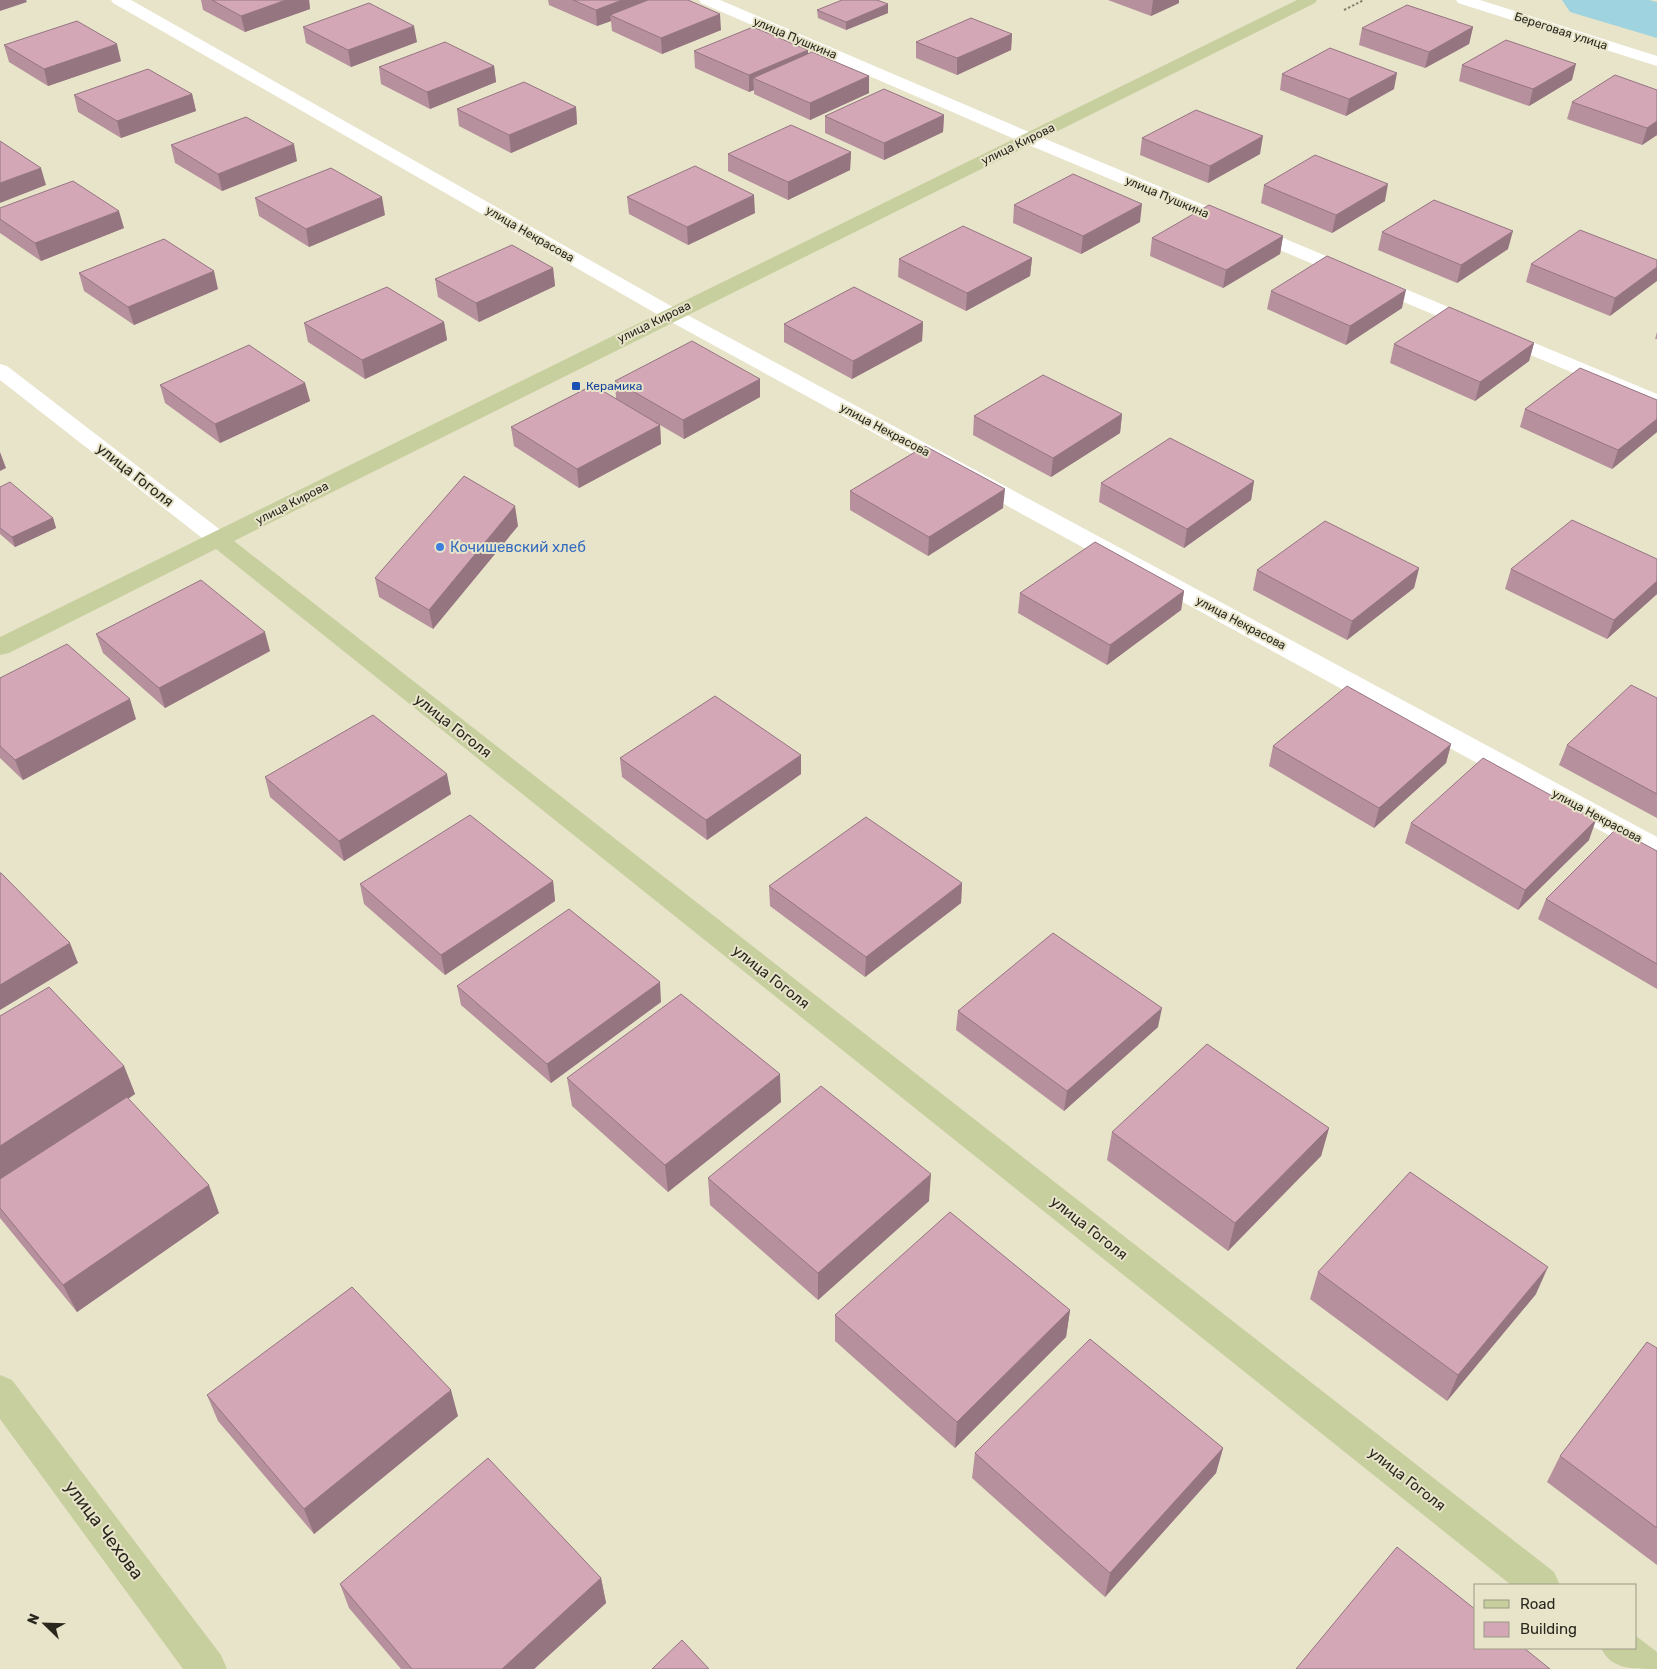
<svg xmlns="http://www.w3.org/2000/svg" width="1657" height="1669" viewBox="0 0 1657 1669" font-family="Rubik,sans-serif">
  <rect width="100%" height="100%" fill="#e8e4ca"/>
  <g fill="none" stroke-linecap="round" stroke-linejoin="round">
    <polygon fill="#9ed3df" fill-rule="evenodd" points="1562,0 1649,0 1657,2 1657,38 1570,12"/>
    <polyline stroke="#827f6e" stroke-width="2" stroke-dasharray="2.5 2" stroke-linecap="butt" points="1344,10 1364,0"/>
    <g fill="#fff" fill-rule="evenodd">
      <polygon points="111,0 131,0 678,310 1657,837 1657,859 1647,856 664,318 113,3"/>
      <polygon points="699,0 720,0 1036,135 1657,394 1657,408 1024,143 701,3"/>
      <polygon points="1456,0 1480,0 1657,56 1657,66 1458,3"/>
      <polygon points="0,364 7,366 227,535 231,540 227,545 219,547 211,545 0,380"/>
    </g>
    <g fill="#c8cf9e" fill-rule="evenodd">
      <polygon points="1297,0 1317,0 1315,3 234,541 1554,1572 1560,1585 1511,1585 216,549 9,653 0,655 0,637"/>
      <polygon points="0,1375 12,1380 221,1655 227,1669 183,1669 0,1419"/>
      <path d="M1636,1636L1657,1652V1669C1630,1669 1611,1669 1601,1648H1636Z"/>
    </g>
  </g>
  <g fill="#b6909d">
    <polygon points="201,0 309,0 310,9 245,32 203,10"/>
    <polygon points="548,0 688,0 721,30 662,54 612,31 611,21 597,26 549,5"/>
    <polygon points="1108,0 1179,0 1179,3 1151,16"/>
    <polygon points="817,10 888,13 846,30 818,18"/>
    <polygon points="303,27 417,42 351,67 306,43"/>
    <polygon points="1473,27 1469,44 1425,68 1359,45 1362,28"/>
    <polygon points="1012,34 1011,50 957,75 916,58 916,42"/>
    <polygon points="4,45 121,61 48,86 9,62"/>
    <polygon points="694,51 808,54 869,93 810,120 754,94 754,90 749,92 695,68"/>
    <polygon points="1462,65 1572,80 1529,106 1459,81"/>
    <polygon points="494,66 496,82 430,109 381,84 379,67"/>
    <polygon points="1282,74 1394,89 1346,116 1280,90"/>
    <polygon points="1657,90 1657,135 1642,145 1567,119 1572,102"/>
    <polygon points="192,94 196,111 121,138 78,112 74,95"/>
    <polygon points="576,107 577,124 511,153 459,126 457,109"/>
    <polygon points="944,115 943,132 884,160 825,133 825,116"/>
    <polygon points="1142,138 1260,154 1208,183 1140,155"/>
    <polygon points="171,145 297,161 222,191 175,163"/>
    <polygon points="851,152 850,170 788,200 728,171 728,154"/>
    <polygon points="1264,185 1385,201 1332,233 1261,203"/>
    <polygon points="627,197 755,213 688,245 629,214"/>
    <polygon points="255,198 385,215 309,247 259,216"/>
    <polygon points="1014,205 1140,222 1081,254 1013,223"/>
    <polygon points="0,208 124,228 41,261 0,233"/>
    <polygon points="1382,232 1508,249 1457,283 1378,250"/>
    <polygon points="1283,236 1280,254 1223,288 1150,256 1152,238"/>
    <polygon points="1032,258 1030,276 966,311 898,277 899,259"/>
    <polygon points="1657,260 1610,316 1526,282 1531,264"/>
    <polygon points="553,268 555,286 479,322 438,297 435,279"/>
    <polygon points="79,273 218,289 134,325 84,291"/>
    <polygon points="1271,291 1402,308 1346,345 1267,309"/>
    <polygon points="444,322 447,340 365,379 308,342 304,323"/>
    <polygon points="923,322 922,341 852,379 784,342 784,324"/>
    <polygon points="1657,332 1657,339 1655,339"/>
    <polygon points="1534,343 1529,361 1475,401 1390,363 1394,344"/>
    <polygon points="615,381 760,397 684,439 660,425 661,444 579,488 514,446 511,427 616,399"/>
    <polygon points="305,383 310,401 220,443 165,403 160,385"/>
    <polygon points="1657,400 1657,432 1612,469 1520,427 1525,409"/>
    <polygon points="1122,414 1120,433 1051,477 973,435 974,416"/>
    <polygon points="1254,481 1251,500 1184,548 1099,502 1101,483"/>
    <polygon points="0,487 53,518 56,528 15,547 0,534"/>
    <polygon points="850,491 1003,508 928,556 850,510"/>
    <polygon points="518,526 433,629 379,597 375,578"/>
    <polygon points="1657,559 1657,594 1607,639 1505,589 1511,569"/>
    <polygon points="1419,568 1414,588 1347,640 1253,590 1257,570"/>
    <polygon points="1184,591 1181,610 1107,665 1018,613 1020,593"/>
    <polygon points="96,634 270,651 165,708 103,653"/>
    <polygon points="0,678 136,719 23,780 0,758"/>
    <polygon points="1657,698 1657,818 1559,765 1567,745"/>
    <polygon points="1451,744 1446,763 1374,828 1269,766 1273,746"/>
    <polygon points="620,758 801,774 707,840 622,777"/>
    <polygon points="265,777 451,794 344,861 270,797"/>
    <polygon points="1411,823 1589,840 1518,910 1405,843"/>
    <polygon points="1657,851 1657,989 1538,919 1546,899"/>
    <polygon points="553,881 555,901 445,975 364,904 360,884"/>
    <polygon points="962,883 961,903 865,977 770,906 769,886"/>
    <polygon points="457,986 661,1002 551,1083 461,1005"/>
    <polygon points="958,1011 1158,1027 1064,1111 956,1030"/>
    <polygon points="0,1016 124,1066 135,1094 128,1099 219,1213 77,1312 0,1218"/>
    <polygon points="567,1078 781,1102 668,1192 572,1106"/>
    <polygon points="1329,1128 1321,1156 1228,1251 1107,1160 1112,1132"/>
    <polygon points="708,1178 929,1201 818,1300 710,1205"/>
    <polygon points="1318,1272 1536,1294 1447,1401 1310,1299"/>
    <polygon points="1070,1310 1066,1337 955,1448 835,1341 835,1315"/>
    <polygon points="1657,1348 1657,1565 1547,1482 1560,1456"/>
    <polygon points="207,1395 458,1416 314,1534 218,1421"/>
    <polygon points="1223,1448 1216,1473 1105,1597 972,1478 975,1453"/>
    <polygon points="601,1578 606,1603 534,1669 401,1669 349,1608 340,1584"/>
  </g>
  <g fill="#947580">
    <polygon points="0,0 26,0 27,2 0,11"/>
    <polygon points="286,0 309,0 310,9 245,32 241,16"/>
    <polygon points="622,0 655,0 610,15 611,21 597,26 596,10"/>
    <polygon points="1153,0 1179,0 1179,3 1151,16"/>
    <polygon points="888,4 888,13 846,30 846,22"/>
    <polygon points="720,14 721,30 662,54 661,38"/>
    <polygon points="414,26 417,42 351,67 348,50"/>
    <polygon points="1473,27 1469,44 1425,68 1429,52"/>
    <polygon points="1012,34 1011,50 957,75 957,58"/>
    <polygon points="117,44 121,61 48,86 44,69"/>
    <polygon points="808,50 808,67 753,78 754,90 749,92 749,75"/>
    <polygon points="1576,64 1572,80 1529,106 1533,89"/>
    <polygon points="494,66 496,82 430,109 427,92"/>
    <polygon points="1397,73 1394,89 1346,116 1349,99"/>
    <polygon points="869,76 869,93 810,120 810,103"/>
    <polygon points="192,94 196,111 121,138 117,121"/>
    <polygon points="576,107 577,124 511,153 509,135"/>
    <polygon points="944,115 943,132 884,160 884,143"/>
    <polygon points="1657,121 1657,135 1642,145 1647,128"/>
    <polygon points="1263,136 1260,154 1208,183 1210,166"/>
    <polygon points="294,144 297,161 222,191 218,174"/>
    <polygon points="851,152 850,170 788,200 788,182"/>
    <polygon points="41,168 46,185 0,203 0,183"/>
    <polygon points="1388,184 1385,201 1332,233 1336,215"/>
    <polygon points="754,195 755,213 688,245 687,227"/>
    <polygon points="382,197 385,215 309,247 306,229"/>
    <polygon points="1142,204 1140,222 1081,254 1083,236"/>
    <polygon points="119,211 124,228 41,261 35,243"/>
    <polygon points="1513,231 1508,249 1457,283 1461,265"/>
    <polygon points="1283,236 1280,254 1223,288 1226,270"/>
    <polygon points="1032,258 1030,276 966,311 967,293"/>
    <polygon points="1657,267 1657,281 1610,316 1615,298"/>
    <polygon points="553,268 555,286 479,322 476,303"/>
    <polygon points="214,271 218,289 134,325 128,307"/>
    <polygon points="1406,290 1402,308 1346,345 1350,326"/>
    <polygon points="444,322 447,340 365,379 362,360"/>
    <polygon points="923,322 922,341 852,379 853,361"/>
    <polygon points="1534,343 1529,361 1475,401 1480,382"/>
    <polygon points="760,379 760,397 684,439 683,420"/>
    <polygon points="305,383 310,401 220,443 215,424"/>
    <polygon points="1122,414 1120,433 1051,477 1053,458"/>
    <polygon points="1657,419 1657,432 1612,469 1618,450"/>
    <polygon points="660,425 661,444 579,488 577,469"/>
    <polygon points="0,452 6,468 0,471"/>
    <polygon points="1254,481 1251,500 1184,548 1187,529"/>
    <polygon points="1005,489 1003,508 928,556 929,537"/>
    <polygon points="515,506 518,526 433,629 429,610"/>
    <polygon points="53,518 56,528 15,547 12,537"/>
    <polygon points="1419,568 1414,588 1347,640 1352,621"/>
    <polygon points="1657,581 1657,594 1607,639 1614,620"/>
    <polygon points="1184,591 1181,610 1107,665 1110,645"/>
    <polygon points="265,632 270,651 165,708 159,688"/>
    <polygon points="130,699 136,719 23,780 15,760"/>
    <polygon points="1451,744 1446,763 1374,828 1379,808"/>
    <polygon points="801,755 801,774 707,840 706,820"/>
    <polygon points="447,774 451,794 344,861 339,841"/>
    <polygon points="1596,820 1589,840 1518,910 1525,890"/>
    <polygon points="553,881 555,901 445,975 441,955"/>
    <polygon points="962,883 961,903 865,977 866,957"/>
    <polygon points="70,943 78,963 0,1010 0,985"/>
    <polygon points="660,982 661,1002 551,1083 547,1064"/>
    <polygon points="1162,1008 1158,1027 1064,1111 1067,1091"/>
    <polygon points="124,1066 135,1094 0,1182 0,1146"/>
    <polygon points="780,1074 781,1102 668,1192 665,1165"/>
    <polygon points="1329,1128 1321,1156 1228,1251 1235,1223"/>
    <polygon points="931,1174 929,1201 818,1300 818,1273"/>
    <polygon points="209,1185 219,1213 77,1312 63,1285"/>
    <polygon points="1548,1267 1536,1294 1447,1401 1458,1375"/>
    <polygon points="1070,1310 1066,1337 955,1448 957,1422"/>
    <polygon points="451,1390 458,1416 314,1534 304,1509"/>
    <polygon points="1223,1448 1216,1473 1105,1597 1110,1573"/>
    <polygon points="601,1578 606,1603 534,1669 502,1669"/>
  </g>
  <g fill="#d4a7b7" stroke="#947580">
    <polygon points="212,0 286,0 241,16"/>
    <polygon points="573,0 622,0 596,10"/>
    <polygon points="648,0 688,0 720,14 661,38 610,15"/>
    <polygon points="842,0 877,0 888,4 846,22 817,10"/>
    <polygon points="369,3 414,26 348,50 303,27"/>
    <polygon points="1407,5 1473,27 1429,52 1362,28"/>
    <polygon points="971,18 1012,34 957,58 916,42"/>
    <polygon points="77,21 117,44 44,69 4,45"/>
    <polygon points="753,27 808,50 749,75 694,51"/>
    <polygon points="1506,40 1576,64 1533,89 1462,65"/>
    <polygon points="445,42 494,66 427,92 379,67"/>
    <polygon points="1330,48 1397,73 1349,99 1282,74"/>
    <polygon points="812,52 869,76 810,103 753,78"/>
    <polygon points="148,69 192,94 117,121 74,95"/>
    <polygon points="1615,75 1657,90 1657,121 1647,128 1572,102"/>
    <polygon points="524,82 576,107 509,135 457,109"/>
    <polygon points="884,89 944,115 884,143 825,116"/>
    <polygon points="1196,110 1263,136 1210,166 1142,138"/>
    <polygon points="246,117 294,144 218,174 171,145"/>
    <polygon points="791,125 851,152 788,182 728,154"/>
    <polygon points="0,141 41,168 0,183"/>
    <polygon points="1315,155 1388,184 1336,215 1264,185"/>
    <polygon points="695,166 754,195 687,227 627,197"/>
    <polygon points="331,168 382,197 306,229 255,198"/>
    <polygon points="1073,174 1142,204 1083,236 1014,205"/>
    <polygon points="73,181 119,211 35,243 0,219 0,208"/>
    <polygon points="1434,200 1513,231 1461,265 1382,232"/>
    <polygon points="1209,205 1283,236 1226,270 1152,238"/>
    <polygon points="963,226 1032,258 967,293 899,259"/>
    <polygon points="1580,230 1657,260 1657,267 1615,298 1531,264"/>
    <polygon points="164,239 214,271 128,307 79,273"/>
    <polygon points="512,245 553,268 476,303 435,279"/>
    <polygon points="1327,256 1406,290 1350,326 1271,291"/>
    <polygon points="387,287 444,322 362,360 304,323"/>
    <polygon points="854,287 923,322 853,361 784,324"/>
    <polygon points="1449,307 1534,343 1480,382 1394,344"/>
    <polygon points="692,341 760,379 683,420 615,381"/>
    <polygon points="249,345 305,383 215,424 160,385"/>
    <polygon points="1580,368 1657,400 1657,419 1618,450 1525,409"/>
    <polygon points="1043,375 1122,414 1053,458 974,416"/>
    <polygon points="593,385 660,425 577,469 511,427"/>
    <polygon points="1170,438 1254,481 1187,529 1101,483"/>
    <polygon points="925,446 1005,489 929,537 850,491"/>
    <polygon points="464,476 515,506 429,610 375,578"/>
    <polygon points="10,482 53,518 12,537 0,528 0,487"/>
    <polygon points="1572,520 1657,559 1657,581 1614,620 1511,569"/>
    <polygon points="1325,521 1419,568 1352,621 1257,570"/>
    <polygon points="1095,542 1184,591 1110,645 1020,593"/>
    <polygon points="201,580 265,632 159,688 96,634"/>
    <polygon points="67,644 130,699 15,760 0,746 0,678"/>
    <polygon points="1631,685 1657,698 1657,794 1567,745"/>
    <polygon points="1347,686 1451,744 1379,808 1273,746"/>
    <polygon points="715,696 801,755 706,820 620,758"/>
    <polygon points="373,715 447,774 339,841 265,777"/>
    <polygon points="1483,758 1596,820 1525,890 1411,823"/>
    <polygon points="470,815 553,881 441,955 360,884"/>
    <polygon points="866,817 962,883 866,957 769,886"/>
    <polygon points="1616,829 1657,851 1657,964 1546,899"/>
    <polygon points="0,873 1,873 70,943 0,985"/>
    <polygon points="569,909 660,982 547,1064 457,986"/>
    <polygon points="1053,933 1162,1008 1067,1091 958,1011"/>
    <polygon points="49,987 124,1066 0,1146 0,1016"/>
    <polygon points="681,994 780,1074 665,1165 567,1078"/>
    <polygon points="1207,1044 1329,1128 1235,1223 1112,1132"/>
    <polygon points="821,1086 931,1174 818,1273 708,1178"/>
    <polygon points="127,1097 209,1185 63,1285 0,1208 0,1179"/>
    <polygon points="1410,1172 1548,1267 1458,1375 1318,1272"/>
    <polygon points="950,1212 1070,1310 957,1422 835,1315"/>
    <polygon points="352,1287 451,1390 304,1509 207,1395"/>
    <polygon points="1090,1339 1223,1448 1110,1573 975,1453"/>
    <polygon points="1647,1342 1657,1348 1657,1528 1560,1456"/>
    <polygon points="488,1458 601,1578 502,1669 412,1669 340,1584"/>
    <polygon points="1397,1547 1476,1610 1476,1648 1524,1648 1550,1669 1296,1669"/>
    <polygon points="682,1640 709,1669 652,1669"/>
  </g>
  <rect fill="#1a4fb4" stroke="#e8e4ca" stroke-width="2" x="571" y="381" width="10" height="10" rx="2.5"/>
  <circle fill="#3f7fe0" stroke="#e8e4ca" stroke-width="2" cx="440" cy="547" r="5"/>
  <g text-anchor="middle" stroke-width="4" stroke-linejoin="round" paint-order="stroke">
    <g font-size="12" fill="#2a281e" stroke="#e8e4ca">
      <text transform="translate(1561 31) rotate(18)" y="4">Береговая улица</text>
      <text transform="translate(795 38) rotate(23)" y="4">улица Пушкина</text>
      <text transform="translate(1018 144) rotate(-26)" y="4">улица Кирова</text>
      <text transform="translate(1167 197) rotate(23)" y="4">улица Пушкина</text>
      <text transform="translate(530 234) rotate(30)" y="4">улица Некрасова</text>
      <text transform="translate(654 322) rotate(-26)" y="4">улица Кирова</text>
      <text transform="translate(885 430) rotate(28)" y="4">улица Некрасова</text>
      <text transform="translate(292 503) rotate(-27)" y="4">улица Кирова</text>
      <text transform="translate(1241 623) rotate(28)" y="4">улица Некрасова</text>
      <text transform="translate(1597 816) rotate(28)" y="4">улица Некрасова</text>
    </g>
    <g font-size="12" fill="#164399" stroke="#e8e4ca" text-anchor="start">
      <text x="586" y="390">Керамика</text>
    </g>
    <g font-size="15" fill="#2a281e" stroke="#e8e4ca">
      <text transform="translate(135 475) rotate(38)" y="5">улица Гоголя</text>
      <text transform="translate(453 726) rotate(38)" y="5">улица Гоголя</text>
      <text transform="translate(771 977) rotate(38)" y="5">улица Гоголя</text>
      <text transform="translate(1089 1228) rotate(38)" y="5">улица Гоголя</text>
      <text transform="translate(1407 1479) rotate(38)" y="5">улица Гоголя</text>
    </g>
    <g font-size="15" fill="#366cbe" stroke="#e8e4ca" text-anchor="start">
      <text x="450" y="552">Кочишевский хлеб</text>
    </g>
    <g font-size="18" fill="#2a281e" stroke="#e8e4ca">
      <text transform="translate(104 1530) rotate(53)" y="6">улица Чехова</text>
    </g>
  </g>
  <rect x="1474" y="1584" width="162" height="65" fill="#e8e4ca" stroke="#9c9985"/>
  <rect x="1484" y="1600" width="25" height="8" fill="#c8cf9e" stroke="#9c9985"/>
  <text x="1520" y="1609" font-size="15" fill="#2a281e">Road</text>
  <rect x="1484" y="1622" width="25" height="15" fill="#d4a7b7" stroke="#9c9985"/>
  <text x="1520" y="1634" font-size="15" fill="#2a281e">Building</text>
  <g transform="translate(45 1624) rotate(293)" stroke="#e8e4ca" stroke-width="4" paint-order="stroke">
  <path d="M0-4L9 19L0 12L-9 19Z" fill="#2a281e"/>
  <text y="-8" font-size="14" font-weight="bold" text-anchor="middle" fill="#2a281e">N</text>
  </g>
</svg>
